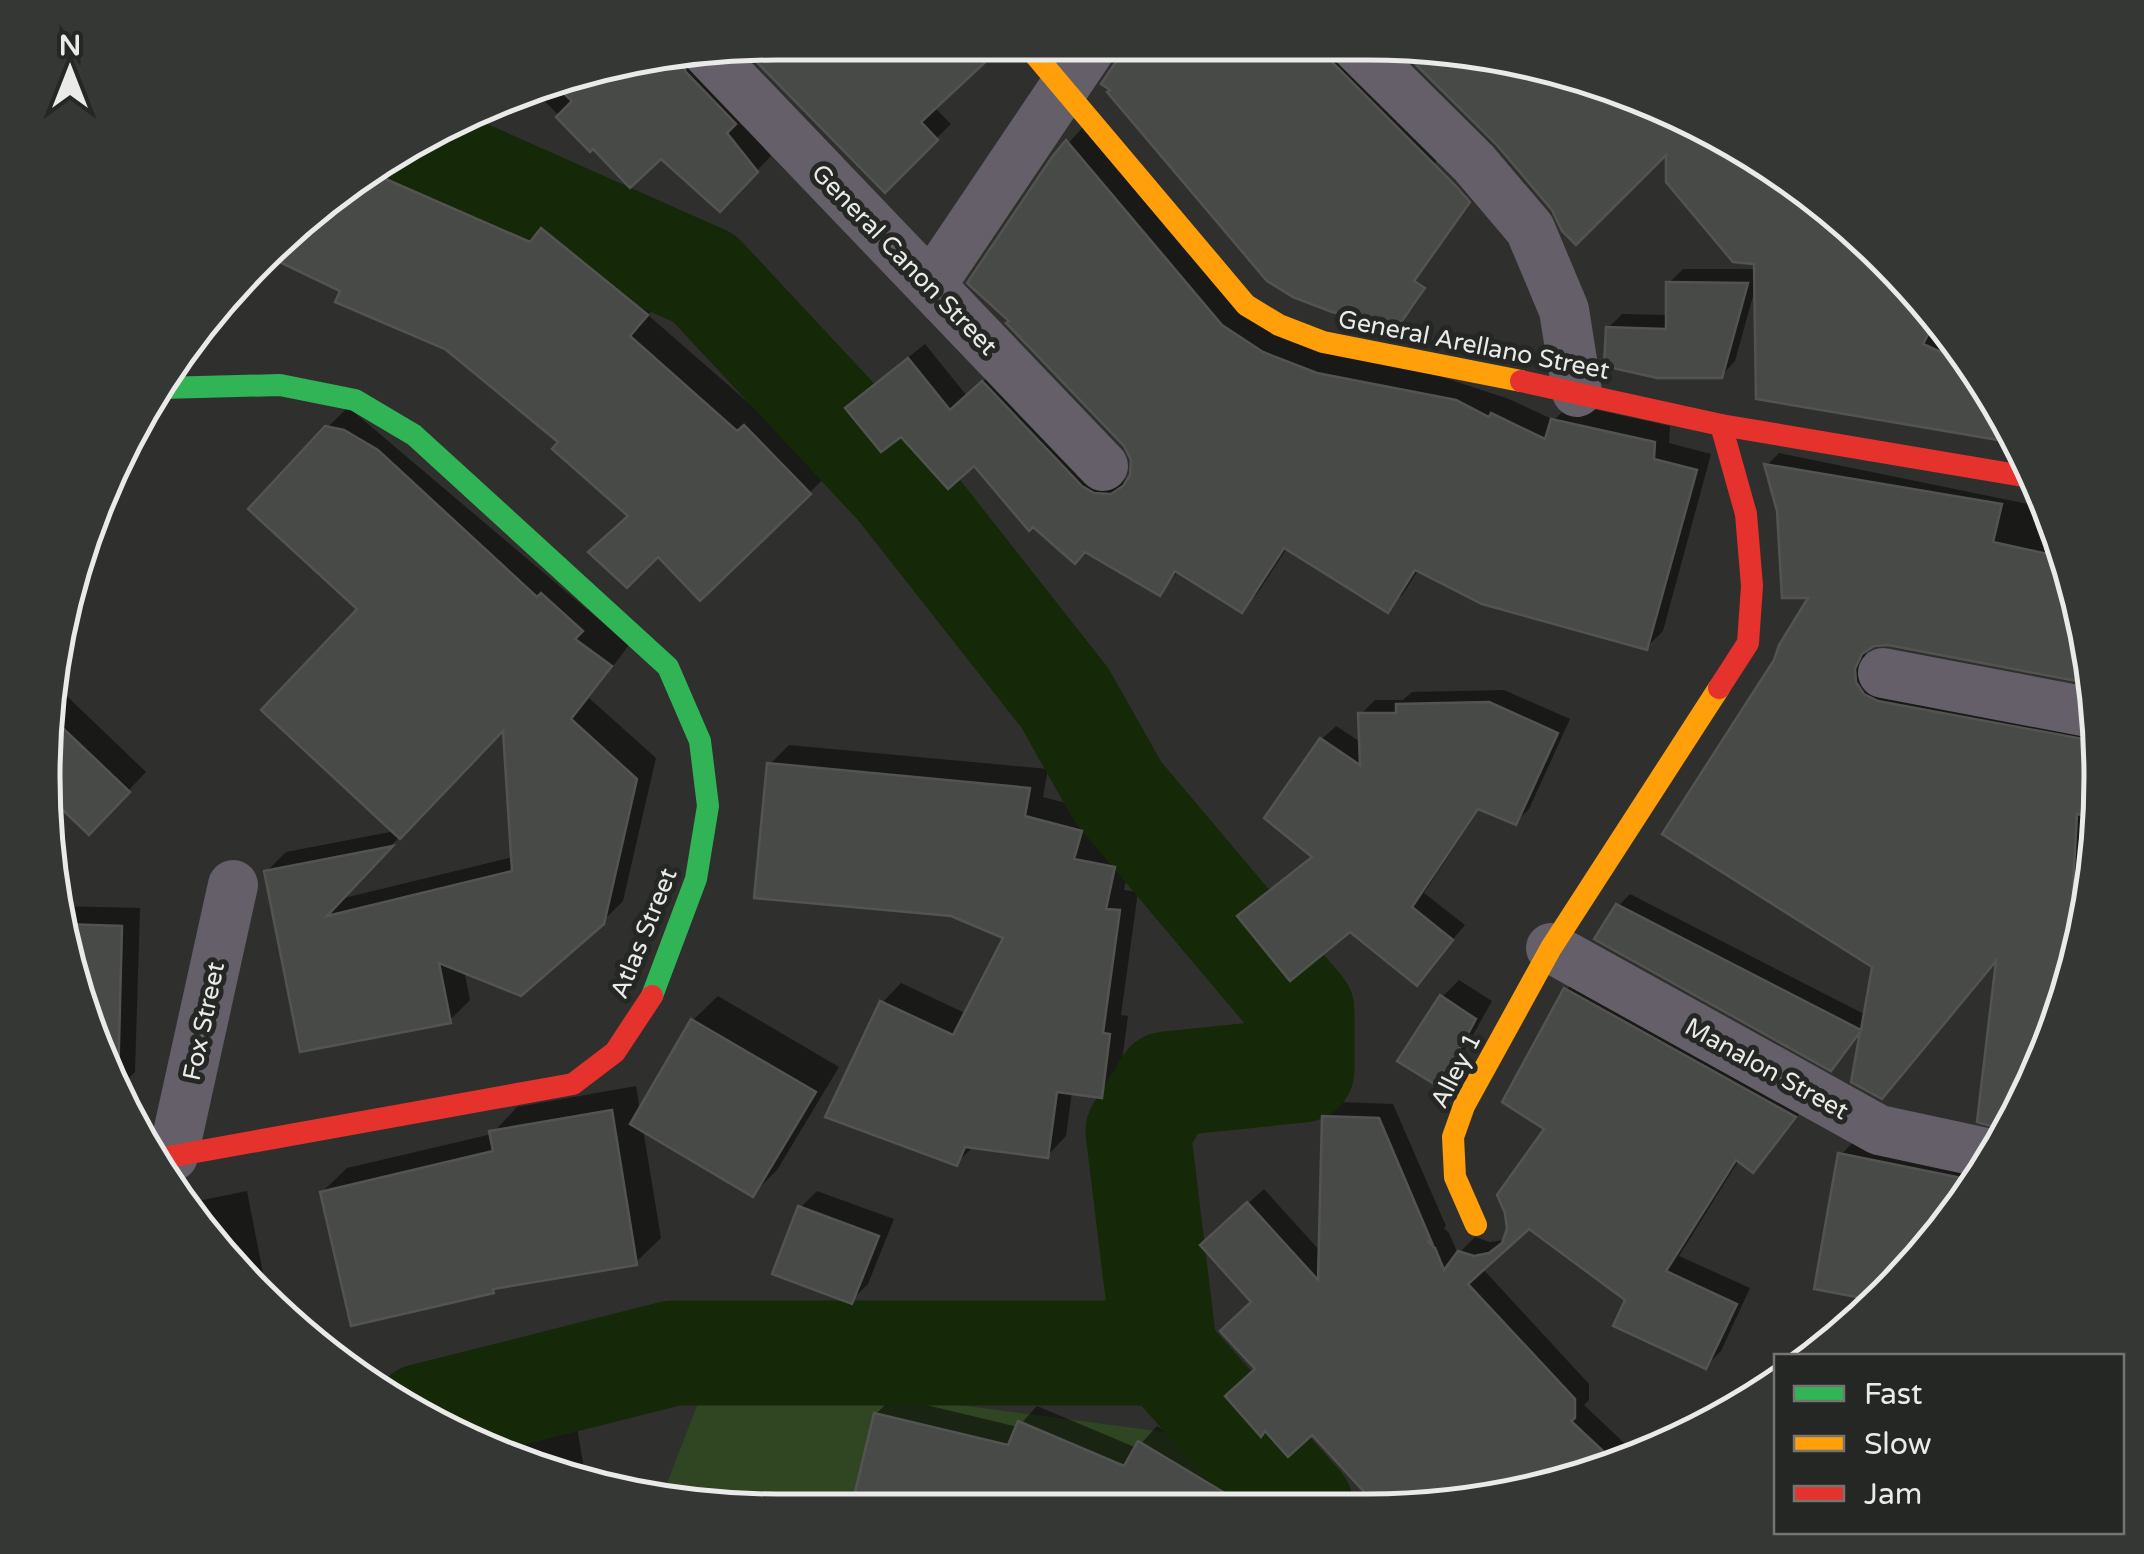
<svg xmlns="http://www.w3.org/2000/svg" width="2144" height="1554" viewBox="0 0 2144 1554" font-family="'Varela Round',sans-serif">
  <rect width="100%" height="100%" fill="#2f302e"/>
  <polygon fill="#304522" points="707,1380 959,1405 1226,1440 1303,1472 1342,1506 728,1510 661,1499"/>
  <g fill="#0007" fill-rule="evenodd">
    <polygon points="777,42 1002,43 934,107 951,124 885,189"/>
    <polygon points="1125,43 1343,43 1448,150 1368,229 1424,292 1413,308 1398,322 1120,60"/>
    <polygon points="697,53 739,117 771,156 720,209 661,155 593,146 590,148 535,91 586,68"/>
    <polygon points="1084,126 1238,310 1509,399 1554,420 1570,404 1670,426 1669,443 1711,454 1663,631 1647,647 1419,569 1403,594 1388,609 1287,548 1257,594 1241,609 1179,571 1159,593 974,462 901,433 849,408 864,392 925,344 967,396 999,367 1111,478 1129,479 1133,476 1134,460 1054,159"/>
    <polygon points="1669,149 1775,166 1949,329 2019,441 1758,397 1755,289 1735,361 1721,376 1608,328 1622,314 1669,315 1669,283 1683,269 1756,269 1756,262"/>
    <polygon points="393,155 612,249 666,293 648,315 759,412 765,407 830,473 809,493 658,554 631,515 561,442 446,347 343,289 269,254 369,166"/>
    <path d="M348,407L629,645L589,698L656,758L623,901L602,922L464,970L470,1000L450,1020L266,872L286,852L395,831L361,609L327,428ZM505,726L513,857L340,899Z"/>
    <polygon points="1779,453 2047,508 2076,586 2092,681 1889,642 1870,646 1865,655 1866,669 2100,730 2095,872 2063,1013 2010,1129 2002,1125 1999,956 1864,1028 1831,1067 1618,906 1630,894 1866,1015 1875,966 1777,661 1812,595 1780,511 1767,465"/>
    <polygon points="49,679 146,772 89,832 49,794"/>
    <polygon points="1504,690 1570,719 1529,809 1516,822 1481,807 1424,893 1465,925 1417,982 1350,929 1254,903 1314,855 1267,818 1322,739 1336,726 1362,743 1361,714 1375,700 1403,700 1412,692"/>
    <polygon points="789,745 1048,769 1043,797 1100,812 1092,840 1133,849 1124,890 1138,892 1121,1015 1128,1016 1120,1076 1101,1095 1072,1091 1066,1136 1047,1156 974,1146 957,1163 882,1003 901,983 967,1014 1006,937 770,764"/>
    <polygon points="58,906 140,908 135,1072 117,1090 98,1058"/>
    <polygon points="1581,975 1809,1101 1768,1155 1753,1170 1739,1160 1679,1256 1750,1288 1721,1351 1706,1366 1628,1299 1528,1226 1482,1268 1589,1384 1589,1400 1584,1405 1640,1458 1463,1505 1381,1506 1257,1369 1254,1301 1218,1230 1264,1189 1321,1252 1325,1117 1340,1102 1393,1104 1446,1226 1444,1228 1449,1233 1458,1254 1475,1237 1490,1242 1505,1240 1548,1128 1566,990"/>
    <polygon points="1459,980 1492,1001 1455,1067 1438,1084 1442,997"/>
    <polygon points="718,996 839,1067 777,1170 753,1194 643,1129 661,1238 636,1262 497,1286 492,1291 322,1192 347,1168 492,1134 517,1107 636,1086 640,1111 693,1020"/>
    <polygon points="1852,1143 1985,1169 1920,1261 1873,1305 1875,1298 1841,1155"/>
    <polygon points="247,1191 269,1304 195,1225 183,1204"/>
    <polygon points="817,1191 894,1219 868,1284 851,1301 800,1208"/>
    <polygon points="893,1397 1018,1427 1037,1406 1137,1448 1157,1426 1242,1477 1224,1507 853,1509 876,1414"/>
    <polygon points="577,1428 587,1486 484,1448 488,1443"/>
  </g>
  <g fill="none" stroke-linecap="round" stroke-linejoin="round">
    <g stroke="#152807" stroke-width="105">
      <polyline points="410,147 704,278 898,486 1065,698 1118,792 1302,1010 1302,1070 1167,1084 1138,1131 1165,1353 1301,1506"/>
      <polyline points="423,1416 673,1353 1165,1353"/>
    </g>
  </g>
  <g fill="#484a48" stroke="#535452" stroke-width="2.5">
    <polygon points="777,42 995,42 996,52 921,122 938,140 885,193 742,47"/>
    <polygon points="1122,42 1325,42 1326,51 1333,63 1453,183 1470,202 1414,281 1425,288 1399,325 1332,312 1293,297 1267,281 1107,92 1110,90 1101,84 1118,59"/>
    <polygon points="1397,46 1557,67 1775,166 1937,318 1923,344 1972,366 2017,438 2016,443 1756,399 1754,264 1733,262 1666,182 1666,155 1576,245 1562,231 1552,210 1496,144"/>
    <polygon points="679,55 686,72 736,124 727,133 758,172 720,212 661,159 630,188 593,149 590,152 556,117 572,101 553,83 586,68"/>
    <polygon points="1066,140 1222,325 1263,352 1317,373 1456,400 1489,417 1491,413 1545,439 1551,419 1655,442 1654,459 1697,470 1647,650 1482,604 1415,570 1388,613 1284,548 1242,613 1175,571 1160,596 1085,552 1075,564 1033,527 1029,531 974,466 948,489 901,437 881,452 845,408 908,358 950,410 982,381 1082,486 1094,493 1111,494 1123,486 1130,475 1131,460 1124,446 1006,323 1009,321 967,283 1052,157"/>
    <polygon points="365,170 530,242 541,228 648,315 630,336 737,431 744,425 811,494 700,601 658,557 627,588 588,552 628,516 552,449 558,442 445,349 335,302 340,291 267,256"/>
    <polygon points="1666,282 1748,283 1722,378 1657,378 1604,366 1606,327 1666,329"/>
    <polygon points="325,426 344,430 378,450 537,597 541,593 583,631 575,639 612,666 571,719 637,779 604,924 521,996 439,963 451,1023 300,1052 264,871 393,846 327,916 512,871 503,731 400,839 261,710 357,609 248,509"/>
    <polygon points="1764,464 2002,504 1993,542 2066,558 2076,586 2092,684 1888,645 1874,646 1862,654 1855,669 1856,682 1864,694 1878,701 2099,742 2099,756 2087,816 2077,814 2067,995 2063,1013 2009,1131 1977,1122 1996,961 1882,1099 1851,1082 1860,1032 1831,1071 1594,939 1616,904 1861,1030 1872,967 1662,834 1774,660 1779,645 1808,598 1782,598 1777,511"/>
    <polygon points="1489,702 1558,733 1516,825 1478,809 1412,907 1453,940 1417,986 1350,932 1290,981 1237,916 1312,857 1264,818 1320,738 1360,765 1358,713 1396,713 1396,704"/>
    <polygon points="49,715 130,792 89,835 49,797"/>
    <polygon points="767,763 1030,788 1025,816 1082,831 1074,859 1115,867 1106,909 1120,910 1103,1033 1110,1034 1102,1098 1057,1092 1048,1158 965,1147 957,1166 825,1117 880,1001 953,1035 1003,938 951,916 754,898"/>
    <polygon points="63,924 122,926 118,1083 113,1083 98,1058"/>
    <polygon points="1564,988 1796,1117 1753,1173 1736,1160 1666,1271 1737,1304 1706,1369 1613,1326 1625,1300 1529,1229 1468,1284 1575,1399 1575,1418 1571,1421 1617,1464 1463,1505 1377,1506 1312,1435 1288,1457 1265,1431 1261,1437 1225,1396 1255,1369 1220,1331 1251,1302 1200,1245 1247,1202 1318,1280 1322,1116 1379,1118 1432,1243 1427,1241 1435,1248 1444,1270 1458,1251 1474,1256 1489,1253 1502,1243 1507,1229 1505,1213 1497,1195 1544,1129 1502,1102"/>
    <polygon points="1440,995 1476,1019 1439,1087 1397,1061"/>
    <polygon points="691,1019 816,1092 753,1197 630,1124"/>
    <polygon points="612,1110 637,1265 493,1289 494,1293 351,1326 320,1192 493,1151 489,1131"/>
    <polygon points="1838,1153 1977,1181 1920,1261 1877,1301 1814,1289"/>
    <polygon points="798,1206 879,1236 852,1304 772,1274"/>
    <polygon points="874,1413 1008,1445 1018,1421 1124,1466 1138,1441 1248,1507 851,1509"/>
  </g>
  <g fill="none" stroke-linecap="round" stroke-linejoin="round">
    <g stroke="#645f68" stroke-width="50">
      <polyline points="1353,43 1474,163 1530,229 1564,310 1577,392"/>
      <polyline points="707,52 1103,466"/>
      <polyline points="931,285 1094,43"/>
      <polyline points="1883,673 2098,714"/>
      <polyline points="1551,948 1879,1130 1995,1155"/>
      <polyline points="173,1156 233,885"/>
    </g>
    <polyline stroke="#30b455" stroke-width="22" points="161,388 280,385 355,400 414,435 668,667 700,741 708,806 696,879 652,996"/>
    <g stroke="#ff9f0a" stroke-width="22">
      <polyline points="1025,43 1246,305 1279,325 1323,342 1521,381"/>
      <polyline points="1476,1225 1455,1177 1453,1137 1464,1106 1551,948 1719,688"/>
    </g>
    <g stroke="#e5322d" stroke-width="22">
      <polyline points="1521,381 1721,425 2035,478"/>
      <polyline points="1719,688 1748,643 1752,586 1746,514 1721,425"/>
      <polyline points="157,1159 573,1084 615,1052 652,996"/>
    </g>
  </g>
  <g text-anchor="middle" stroke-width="10" stroke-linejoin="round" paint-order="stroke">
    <g font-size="25" fill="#eaebe9" stroke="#252724">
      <text transform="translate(905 259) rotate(46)" y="9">General Canon Street</text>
      <text transform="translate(1474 344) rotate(11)" y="9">General Arellano Street</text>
      <text transform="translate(643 933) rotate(-68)" y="9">Atlas Street</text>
      <text transform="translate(203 1021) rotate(-78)" y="9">Fox Street</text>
      <text transform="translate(1767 1068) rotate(29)" y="9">Manalon Street</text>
      <text transform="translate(1455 1070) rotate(-63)" y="9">Alley 1</text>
    </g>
  </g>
  <path d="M0 0H2144V1554H0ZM777 60H1367A717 717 0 0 1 2084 777V777A717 717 0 0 1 1367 1494H777A717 717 0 0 1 60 777V777A717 717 0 0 1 777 60Z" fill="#353734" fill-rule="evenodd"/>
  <path fill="none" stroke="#eaebe9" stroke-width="5" d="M777 60H1367A717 717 0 0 1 2084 777V777A717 717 0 0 1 1367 1494H777A717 717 0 0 1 60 777V777A717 717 0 0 1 777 60Z"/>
  <rect x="1774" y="1354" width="350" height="180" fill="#252724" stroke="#747573" stroke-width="2.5"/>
  <rect x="1794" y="1386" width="50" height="15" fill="#30b455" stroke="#747573" stroke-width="2.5"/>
  <text x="1864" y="1404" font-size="30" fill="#eaebe9">Fast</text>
  <rect x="1794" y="1436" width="50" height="15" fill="#ff9f0a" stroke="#747573" stroke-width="2.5"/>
  <text x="1864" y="1454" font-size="30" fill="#eaebe9">Slow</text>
  <rect x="1794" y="1486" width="50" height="15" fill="#e5322d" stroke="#747573" stroke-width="2.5"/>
  <text x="1864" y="1504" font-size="30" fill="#eaebe9">Jam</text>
  <g transform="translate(70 70)" stroke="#252724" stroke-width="8" paint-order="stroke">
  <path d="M0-8L18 38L0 25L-18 38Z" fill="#eaebe9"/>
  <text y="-15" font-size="28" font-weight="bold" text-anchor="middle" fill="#eaebe9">N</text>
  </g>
</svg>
